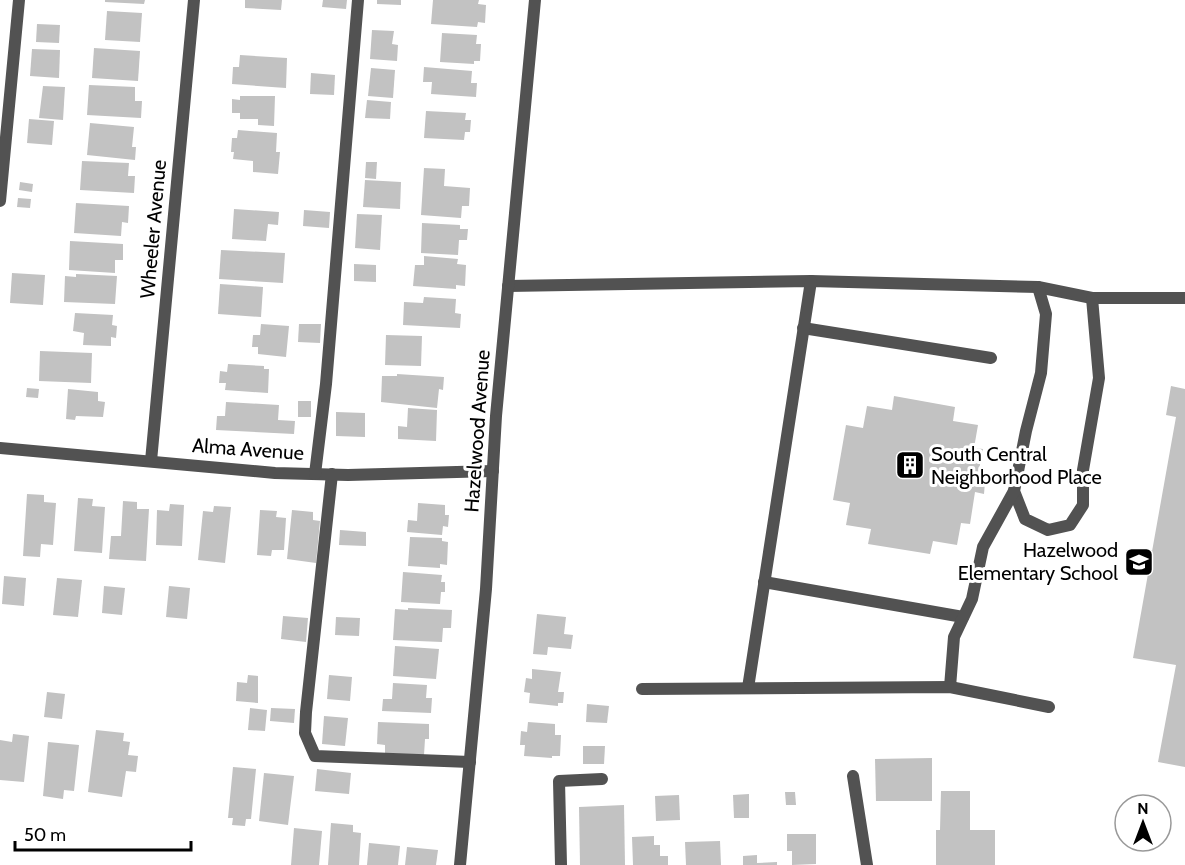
<svg xmlns="http://www.w3.org/2000/svg" width="1185" height="865" viewBox="0 0 1185 865" font-family="Cabin,sans-serif">
  <rect width="100%" height="100%" fill="#fff"/>
  <g fill="#c2c2c2">
    <polygon points="105,0 145,0 144,4 105,2"/>
    <polygon points="245,0 282,0 281,10 245,8"/>
    <polygon points="323,0 347,0 346,9 322,7"/>
    <polygon points="377,0 401,0 401,5 377,4"/>
    <polygon points="433,0 479,0 478,4 486,5 485,23 478,22 477,27 431,24"/>
    <polygon points="107,11 142,13 140,42 105,40"/>
    <polygon points="37,24 60,25 59,43 36,42"/>
    <polygon points="372,30 394,31 392,44 398,45 397,61 370,59"/>
    <polygon points="442,33 477,35 476,44 481,44 480,61 474,61 474,64 440,62"/>
    <polygon points="94,48 140,51 138,81 92,78"/>
    <polygon points="32,49 60,50 59,78 30,76"/>
    <polygon points="240,55 287,58 286,88 232,84 233,67 239,67"/>
    <polygon points="424,67 472,71 471,83 477,83 476,97 431,94 432,82 423,82"/>
    <polygon points="371,68 395,70 393,98 368,96"/>
    <polygon points="311,73 335,75 334,95 310,94"/>
    <polygon points="89,85 135,87 135,101 142,101 141,118 87,115"/>
    <polygon points="43,86 65,87 63,120 39,118"/>
    <polygon points="240,96 275,96 274,126 258,125 258,119 240,119 240,113 232,113 232,99 240,100"/>
    <polygon points="367,100 391,102 390,119 365,118"/>
    <polygon points="426,111 466,113 465,120 471,120 470,132 465,132 464,140 424,138"/>
    <polygon points="29,119 54,121 52,145 27,143"/>
    <polygon points="90,123 134,127 132,147 136,147 135,160 87,155"/>
    <polygon points="238,130 277,133 276,152 280,152 278,174 253,172 253,161 233,159 234,152 231,152 232,138 237,138"/>
    <polygon points="82,161 129,163 128,176 135,176 134,193 80,190"/>
    <polygon points="366,162 377,162 376,179 365,178"/>
    <polygon points="424,168 445,169 444,186 470,188 469,206 462,206 461,218 421,215"/>
    <polygon points="365,180 401,182 400,209 363,207"/>
    <polygon points="20,182 33,184 32,192 19,190"/>
    <polygon points="18,198 31,199 30,208 17,207"/>
    <polygon points="76,203 129,206 128,223 122,222 121,236 74,233"/>
    <polygon points="234,209 279,212 278,225 268,224 266,241 232,239"/>
    <polygon points="304,210 330,212 329,228 303,226"/>
    <polygon points="357,214 382,215 380,250 355,248"/>
    <polygon points="422,223 460,225 460,229 468,229 467,240 459,240 458,255 421,253"/>
    <polygon points="70,241 123,244 123,260 115,260 115,273 69,270"/>
    <polygon points="221,250 285,253 283,283 219,279"/>
    <polygon points="424,256 458,259 457,264 466,265 465,286 456,285 456,289 413,286 415,265 424,265"/>
    <polygon points="354,264 376,265 376,282 354,281"/>
    <polygon points="12,273 45,275 43,305 10,303"/>
    <polygon points="76,274 117,276 115,304 64,302 65,276 76,277"/>
    <polygon points="220,284 263,287 261,317 218,314"/>
    <polygon points="424,297 456,299 455,313 461,314 460,328 403,325 404,302 423,303"/>
    <polygon points="75,313 113,315 112,325 117,326 116,338 111,337 111,346 83,345 84,333 73,331"/>
    <polygon points="261,324 289,326 286,357 258,354 258,347 252,347 253,335 260,335"/>
    <polygon points="299,324 321,324 320,343 298,342"/>
    <polygon points="386,335 422,336 421,366 385,365"/>
    <polygon points="40,351 92,353 91,383 39,381"/>
    <polygon points="228,364 264,366 264,369 269,369 268,393 225,390 226,383 219,383 220,371 227,372"/>
    <polygon points="397,374 444,377 443,390 439,389 437,408 381,402 382,376 397,376"/>
    <polygon points="1171,386 1185,389 1185,767 1158,762 1176,665 1133,658 1176,417 1166,415"/>
    <polygon points="27,388 39,389 38,398 26,397"/>
    <polygon points="68,389 98,392 98,401 105,402 103,417 76,416 75,420 66,419"/>
    <polygon points="894,396 955,407 953,421 978,425 974,448 983,449 977,480 985,482 984,494 975,492 970,524 961,523 957,545 933,541 930,554 868,544 871,529 846,525 850,503 833,500 846,425 863,428 867,406 892,410"/>
    <rect x="298" y="401" width="13" height="16"/>
    <polygon points="226,402 279,405 278,420 295,421 294,434 216,430 217,416 225,416"/>
    <polygon points="408,408 437,410 436,441 398,439 398,426 407,427"/>
    <polygon points="336,412 365,413 365,437 336,436"/>
    <polygon points="27,494 44,495 44,502 56,503 53,545 41,544 40,557 23,556"/>
    <polygon points="78,498 93,499 92,506 105,507 102,553 74,551"/>
    <polygon points="123,501 137,502 137,509 149,509 146,561 109,559 111,536 121,536"/>
    <polygon points="418,503 445,505 445,515 449,515 448,527 443,526 442,535 407,532 408,520 417,521"/>
    <polygon points="170,504 184,505 182,546 156,545 157,510 169,511"/>
    <polygon points="214,506 231,507 225,563 198,560 203,511 213,512"/>
    <polygon points="260,510 277,511 276,517 286,518 284,550 272,550 271,556 257,555"/>
    <polygon points="292,510 313,512 313,520 320,521 316,563 287,559"/>
    <polygon points="340,530 366,532 366,546 339,545"/>
    <polygon points="410,537 442,538 442,541 448,542 447,565 440,564 440,568 408,566"/>
    <polygon points="403,572 442,575 441,582 445,582 445,592 441,592 440,604 401,602"/>
    <polygon points="4,576 26,578 24,606 2,604"/>
    <polygon points="57,578 82,580 78,617 53,615"/>
    <polygon points="104,586 125,588 122,615 102,613"/>
    <polygon points="169,586 190,588 187,619 166,617"/>
    <polygon points="408,608 452,610 451,628 443,628 442,642 393,640 395,609 408,610"/>
    <polygon points="537,614 566,617 564,634 573,635 571,649 548,647 547,655 533,654"/>
    <polygon points="283,616 308,618 306,642 281,639"/>
    <polygon points="336,617 360,618 359,636 335,635"/>
    <polygon points="395,646 439,649 436,679 393,676"/>
    <polygon points="532,669 561,672 558,692 564,692 563,703 558,703 558,706 529,703 530,693 524,692 526,678 532,679"/>
    <polygon points="248,675 258,676 258,703 236,701 237,682 247,683"/>
    <polygon points="329,675 352,677 350,701 327,699"/>
    <polygon points="393,683 427,685 426,698 432,698 431,713 382,711 383,699 392,699"/>
    <polygon points="47,692 65,694 62,719 44,717"/>
    <polygon points="587,704 609,706 607,723 586,722"/>
    <polygon points="250,708 267,710 265,731 248,730"/>
    <polygon points="271,708 295,709 294,723 270,721"/>
    <polygon points="324,716 348,718 345,746 322,744"/>
    <polygon points="378,722 429,724 429,739 425,739 424,755 385,754 385,745 377,744"/>
    <polygon points="528,722 555,724 555,735 561,735 560,756 552,756 552,758 524,756 525,745 520,745 521,731 527,732"/>
    <polygon points="96,730 124,733 123,741 130,742 128,755 138,756 136,772 126,771 122,797 88,792"/>
    <polygon points="13,734 29,736 24,782 0,780 0,740 12,742"/>
    <polygon points="48,742 79,745 74,791 64,790 63,799 43,796"/>
    <polygon points="583,746 605,746 604,764 583,764"/>
    <polygon points="932,758 932,801 876,801 875,759"/>
    <polygon points="233,767 256,769 251,819 246,819 245,826 232,825 233,818 228,818"/>
    <polygon points="317,769 351,773 349,794 315,791"/>
    <polygon points="264,773 294,776 288,825 259,821"/>
    <polygon points="941,791 970,791 970,830 995,830 995,865 936,865 936,830 940,830"/>
    <polygon points="785,792 795,792 796,805 786,805"/>
    <polygon points="749,794 749,818 734,818 733,795"/>
    <polygon points="679,795 680,820 656,821 655,796"/>
    <polygon points="624,805 625,865 580,865 579,807"/>
    <polygon points="331,823 353,825 353,832 361,833 359,865 328,865"/>
    <polygon points="294,828 322,831 319,865 291,865"/>
    <polygon points="787,834 816,834 816,864 792,865 792,851 787,851"/>
    <polygon points="654,836 654,845 660,845 660,856 668,856 668,865 633,865 632,837"/>
    <polygon points="720,841 721,865 686,865 685,842"/>
    <polygon points="369,843 400,846 398,865 367,865"/>
    <polygon points="407,847 438,850 436,865 405,865"/>
    <polygon points="757,855 757,863 777,862 777,865 743,865 743,856"/>
  </g>
  <g fill="none" stroke-linecap="round" stroke-linejoin="round">
    <g stroke="#525252" stroke-width="12">
      <polyline points="0,201 19,0"/>
      <polyline points="508,286 811,281 1038,287 1092,298 1185,298"/>
      <polyline points="1038,287 1046,314 1041,373 1026,431 1014,491 1025,519 1048,530 1070,525 1083,505 1083,470 1099,378 1092,298"/>
      <polyline points="803,328 991,358"/>
      <polyline points="332,474 306,712 305,733 315,756 470,762"/>
      <polyline points="764,582 963,617"/>
      <polyline points="950,687 954,637 972,599 983,547 1014,491"/>
      <polyline points="748,688 811,281"/>
      <polyline points="642,689 950,687 1049,707"/>
      <polyline points="853,776 867,865"/>
      <polyline points="561,865 559,781 602,779"/>
    </g>
    <g stroke="#525252" stroke-width="12">
      <polyline points="0,448 275,473 348,475 493,471"/>
      <polyline points="151,461 194,0"/>
      <polyline points="315,474 326,384 358,0"/>
      <polyline points="460,865 486,589 496,416 535,0"/>
    </g>
  </g>
  <defs>
    <g id="building-square" transform="scale(1.5)"><rect x="-9" y="-9" width="18" height="18" rx="4" fill="#000" stroke="#fff"/><path d="M-4-6H4V6H1V3H-1V6H-4ZM-2.5-4.3h1.7v1.8h-1.7ZM.8-4.3h1.7v1.8H.8ZM-2.5-1h1.7V.8h-1.7ZM.8-1h1.7V.8H.8Z" fill="#fff"/></g>
    <g id="school-square" transform="scale(1.5)"><rect x="-9" y="-9" width="18" height="18" rx="4" fill="#000" stroke="#fff"/><path d="M0-5L7-2L0 1L-7-2ZM-4 1L0 2.5L4 1V4Q0 6-4 4Z" fill="#fff"/></g>
  </defs>
  <g fill-rule="evenodd">
    <use href="#building-square" x="910" y="465"/>
    <use href="#school-square" x="1139" y="562"/>
  </g>
  <g text-anchor="middle" stroke-width="6" stroke-linejoin="round" paint-order="stroke">
    <g font-size="20" fill="#000" stroke="#fff">
      <text transform="translate(153 229) rotate(-85)" y="7">Wheeler Avenue</text>
      <text transform="translate(477 431) rotate(-86)" y="7">Hazelwood Avenue</text>
      <text transform="translate(248 449) rotate(4)" y="7">Alma Avenue</text>
    </g>
    <g font-size="20" fill="#000" stroke="#fff" text-anchor="start">
      <text x="931" y="461">South Central<tspan x="931" dy="23">Neighborhood Place</tspan></text>
      <text x="1118" y="557" text-anchor="end">Hazelwood<tspan x="1118" dy="23">Elementary School</tspan></text>
    </g>
  </g>
  <g transform="translate(1143 823)"><circle r="28" fill="#ffffff" stroke="#999999" stroke-width="1.5"/>
  <path d="M0-4.5L10 22L0 15L-10 22Z" fill="#000000"/>
  <text y="-9" font-size="16" font-weight="bold" text-anchor="middle" fill="#000000">N</text>
  </g>
  <path d="M15 841v9h176v-9" fill="none" stroke="#000000" stroke-width="3"/>
  <text x="24" y="841" font-size="18" fill="#000000" stroke="#ffffff" stroke-width="4.5" paint-order="stroke">50 m</text>
</svg>
